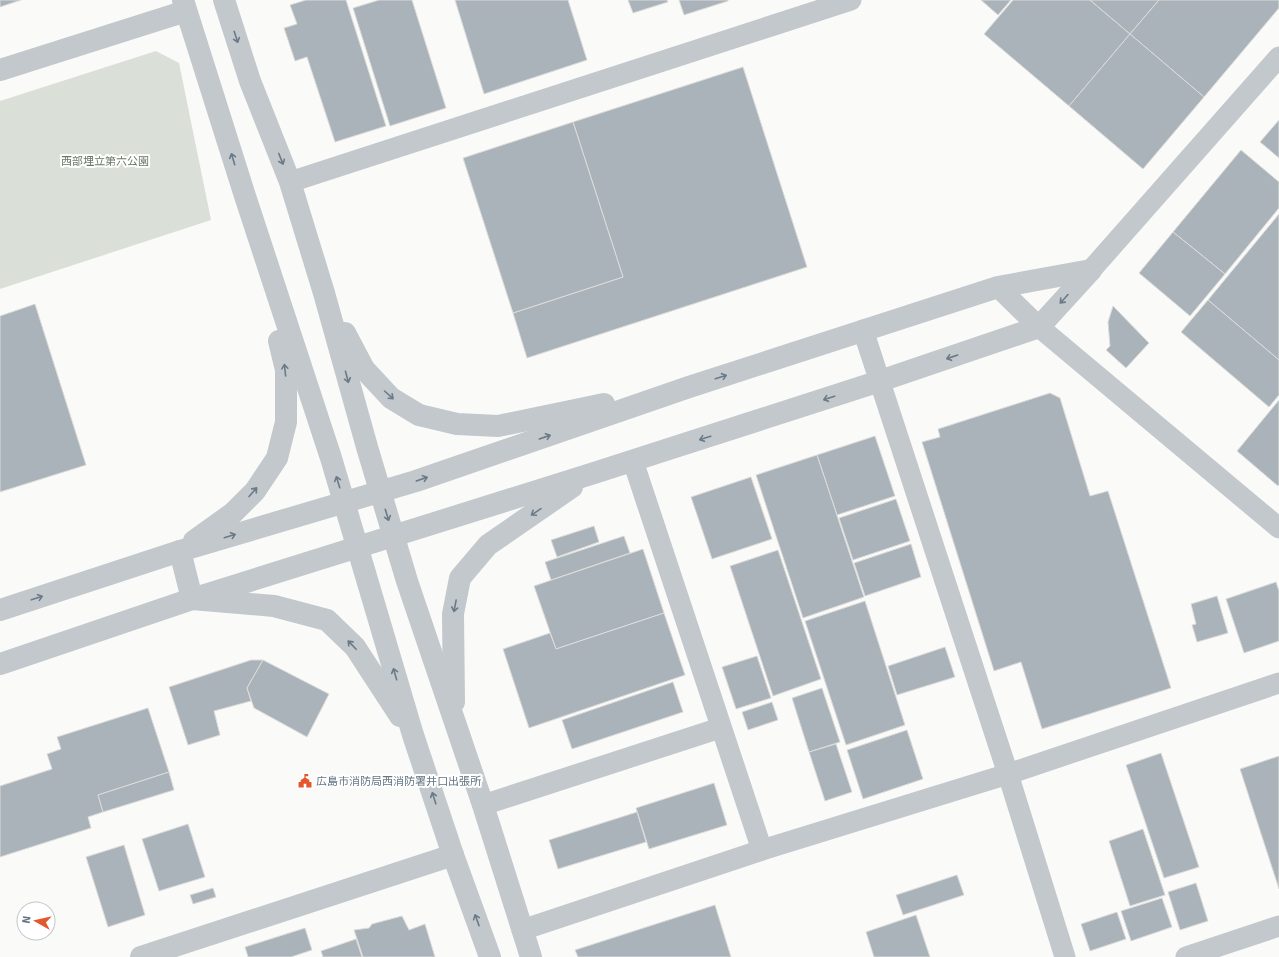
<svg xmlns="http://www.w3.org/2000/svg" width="1279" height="957" viewBox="0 0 1279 957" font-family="Signika,'Noto Sans JP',sans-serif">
  <rect width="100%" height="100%" fill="#fafaf8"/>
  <polygon fill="#dadfd7" points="156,51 179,63 211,220 0,289 0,101"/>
  <g fill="#aab3b9" stroke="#dcdcda">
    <polygon points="0,0 21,0 0,7"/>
    <polygon points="306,0 346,0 386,126 335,142 307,57 295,61 284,28 297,24 290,5"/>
    <polygon points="379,0 412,0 446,108 390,126 353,8"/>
    <polygon points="455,0 568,0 587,60 484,94"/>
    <polygon points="628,0 667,0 668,2 633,13"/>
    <polygon points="679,0 728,0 728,1 684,15"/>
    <polygon points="981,0 1011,0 998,15"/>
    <polygon points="1013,0 1090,0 1130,34 1069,106 984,34"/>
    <polygon points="1090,0 1159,0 1130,34"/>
    <polygon points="1159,0 1279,0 1279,8 1204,97 1130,34"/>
    <polygon points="1130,34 1204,97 1143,169 1069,106"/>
    <polygon points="743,67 807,267 527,358 513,313 623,277 573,122"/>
    <polygon points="1279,120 1279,158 1260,142"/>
    <polygon points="573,122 623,277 513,313 463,158"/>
    <polygon points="1241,150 1279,182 1279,208 1225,274 1173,232"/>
    <polygon points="1279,214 1279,360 1208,300"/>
    <polygon points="1173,232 1225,274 1190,316 1139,273"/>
    <polygon points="1208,300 1279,360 1279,395 1269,407 1181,332"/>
    <polygon points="35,304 86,465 0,492 0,316"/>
    <polygon points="1113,306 1149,343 1126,368 1106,350 1110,346 1108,322"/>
    <polygon points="1050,393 1060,398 1090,496 1108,491 1171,688 1042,729 1021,662 994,671 922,442 940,437 938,429"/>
    <polygon points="1279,400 1279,485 1278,486 1237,451"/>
    <polygon points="875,436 895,496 837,515 817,455"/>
    <polygon points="817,455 864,597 803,618 756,475"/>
    <polygon points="751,477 772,539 712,559 691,497"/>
    <polygon points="896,499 910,541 853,560 839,518"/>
    <polygon points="594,526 599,542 557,557 551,540"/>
    <polygon points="624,536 630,553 551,580 545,562"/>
    <polygon points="911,544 921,577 865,596 854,563"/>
    <polygon points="643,549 664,613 556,649 534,586"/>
    <polygon points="778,550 821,679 773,696 730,566"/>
    <polygon points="1276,582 1279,591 1279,641 1244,653 1226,599"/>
    <polygon points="1217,596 1228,633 1197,642 1192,625 1196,624 1191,604"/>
    <polygon points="865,601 905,725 846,745 805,621"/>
    <polygon points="664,613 685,675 529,728 503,649 550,633 556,649"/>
    <polygon points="945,647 955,677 897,695 888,666"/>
    <polygon points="757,656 771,698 736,709 722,667"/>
    <polygon points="251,660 263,660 247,688 251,701 214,711 220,735 188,745 169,687"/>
    <polygon points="263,660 329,694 307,737 254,708 247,688"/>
    <polygon points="673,682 683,712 572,749 562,720"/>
    <polygon points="822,688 840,742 809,752 792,698"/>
    <polygon points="772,702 778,720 748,730 742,712"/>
    <polygon points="148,708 169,772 98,795 103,812 88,817 91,828 0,857 0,786 52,769 47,754 61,749 57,737"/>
    <polygon points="907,730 923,779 863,799 847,750"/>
    <polygon points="836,744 852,792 825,801 809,752"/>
    <polygon points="1161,753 1199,867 1164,878 1126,765"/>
    <polygon points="1279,756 1279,889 1240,769"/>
    <polygon points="169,772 174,790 103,812 98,795"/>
    <polygon points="714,783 727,825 649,849 636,808"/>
    <polygon points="637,812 646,842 558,869 549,840"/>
    <polygon points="188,824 205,877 159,891 142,839"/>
    <polygon points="1143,829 1165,895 1130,906 1109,841"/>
    <polygon points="124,845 145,915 108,927 86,857"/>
    <polygon points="957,875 964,895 903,915 896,895"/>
    <polygon points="1196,883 1208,921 1180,930 1168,892"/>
    <polygon points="213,888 216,897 193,904 190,895"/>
    <polygon points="1162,898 1172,927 1131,941 1121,911"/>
    <polygon points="715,905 731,957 578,957 575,950"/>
    <polygon points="1117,912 1126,939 1090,951 1081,924"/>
    <polygon points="916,915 930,957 874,957 866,932"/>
    <polygon points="402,916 409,930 425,924 435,957 363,957 354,930 369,928 372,924"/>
    <polygon points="305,928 312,950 291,957 248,957 245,947"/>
    <polygon points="356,939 362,957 323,957 321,951"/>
  </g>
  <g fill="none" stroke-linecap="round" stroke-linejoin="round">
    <g stroke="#c3c8cc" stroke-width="21">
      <polyline points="290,182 851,0"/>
      <polyline points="1091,270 1279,57"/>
      <polyline points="998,287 1039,327 1279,528"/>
      <polyline points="863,330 1008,774 1065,957"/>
      <polyline points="633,461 762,850"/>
      <polyline points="483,805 720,728"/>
      <polyline points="522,930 762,850 1008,774 1279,683"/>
      <polyline points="1186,957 1279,926"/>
    </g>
    <g stroke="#c3c8cc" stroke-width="22">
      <polyline points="183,0 245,196 331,458 413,735 453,855 490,957"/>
      <polyline points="224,0 250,81 290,182 324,293 367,447 407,581 483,805 531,957"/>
      <polyline points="0,70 186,11"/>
      <polyline points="345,333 364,369 391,398 419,415 457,424 498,426 604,404"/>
      <polyline points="194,541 233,513 255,491 277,458 286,422 286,370 279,341"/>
      <polyline points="180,551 192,599 274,606 327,620 355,647 400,716"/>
      <polyline points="0,610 180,551 416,481 689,387 998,287 1091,270"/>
      <polyline points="0,664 192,599 591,474 880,381 1039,327 1091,270"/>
      <polyline points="454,702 453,614 460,578 488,545 572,487"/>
      <polyline points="141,957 453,855"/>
    </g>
  </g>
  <defs><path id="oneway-shaft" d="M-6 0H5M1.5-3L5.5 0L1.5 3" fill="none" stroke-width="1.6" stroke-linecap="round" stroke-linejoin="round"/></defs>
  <g stroke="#6a7a87">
    <use href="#oneway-shaft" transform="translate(236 37) rotate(72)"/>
    <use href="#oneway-shaft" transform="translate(233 159) rotate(-107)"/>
    <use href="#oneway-shaft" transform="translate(281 159) rotate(68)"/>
    <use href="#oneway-shaft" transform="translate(1064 299) rotate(132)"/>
    <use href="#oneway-shaft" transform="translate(952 357) rotate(161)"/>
    <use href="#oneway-shaft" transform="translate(285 370) rotate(-96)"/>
    <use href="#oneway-shaft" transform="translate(347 377) rotate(75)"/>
    <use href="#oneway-shaft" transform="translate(721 377) rotate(-18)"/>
    <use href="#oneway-shaft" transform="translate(389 395) rotate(42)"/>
    <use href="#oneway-shaft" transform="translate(829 398) rotate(162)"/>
    <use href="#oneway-shaft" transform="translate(545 437) rotate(-19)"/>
    <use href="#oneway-shaft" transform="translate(705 438) rotate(162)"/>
    <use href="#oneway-shaft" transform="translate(422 479) rotate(-19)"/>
    <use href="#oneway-shaft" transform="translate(338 482) rotate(-107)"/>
    <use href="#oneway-shaft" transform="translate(253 492) rotate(-49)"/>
    <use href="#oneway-shaft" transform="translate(536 512) rotate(146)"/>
    <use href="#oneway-shaft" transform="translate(387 515) rotate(73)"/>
    <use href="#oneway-shaft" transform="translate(230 536) rotate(-17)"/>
    <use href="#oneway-shaft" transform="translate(37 598) rotate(-18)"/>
    <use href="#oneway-shaft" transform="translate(455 606) rotate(101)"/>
    <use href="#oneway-shaft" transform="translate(352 645) rotate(-134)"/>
    <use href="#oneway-shaft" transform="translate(395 674) rotate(-106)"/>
    <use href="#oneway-shaft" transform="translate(434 798) rotate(-108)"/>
    <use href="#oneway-shaft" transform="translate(477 920) rotate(-110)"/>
  </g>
  <defs>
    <g id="civic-bare" transform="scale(1.08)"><path d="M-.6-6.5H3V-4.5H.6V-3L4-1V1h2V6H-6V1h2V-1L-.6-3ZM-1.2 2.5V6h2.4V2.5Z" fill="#e4572e" stroke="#fff" stroke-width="2.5" paint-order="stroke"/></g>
  </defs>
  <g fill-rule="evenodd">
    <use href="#civic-bare" x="305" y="781"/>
  </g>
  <g text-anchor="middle" stroke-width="4" stroke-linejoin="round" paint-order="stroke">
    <g font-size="11" fill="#687a64" stroke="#fff">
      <text x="105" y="165">西部埋立第六公園</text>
    </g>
    <g font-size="11" fill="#657683" stroke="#fff" text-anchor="start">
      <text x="316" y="785">広島市消防局西消防署井口出張所</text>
    </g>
  </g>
  <g transform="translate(36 921) rotate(278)"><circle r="19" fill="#ffffff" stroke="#c1c8cd"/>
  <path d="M0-3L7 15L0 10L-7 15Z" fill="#e4572e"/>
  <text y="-6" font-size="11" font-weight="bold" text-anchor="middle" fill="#657683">N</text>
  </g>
</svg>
